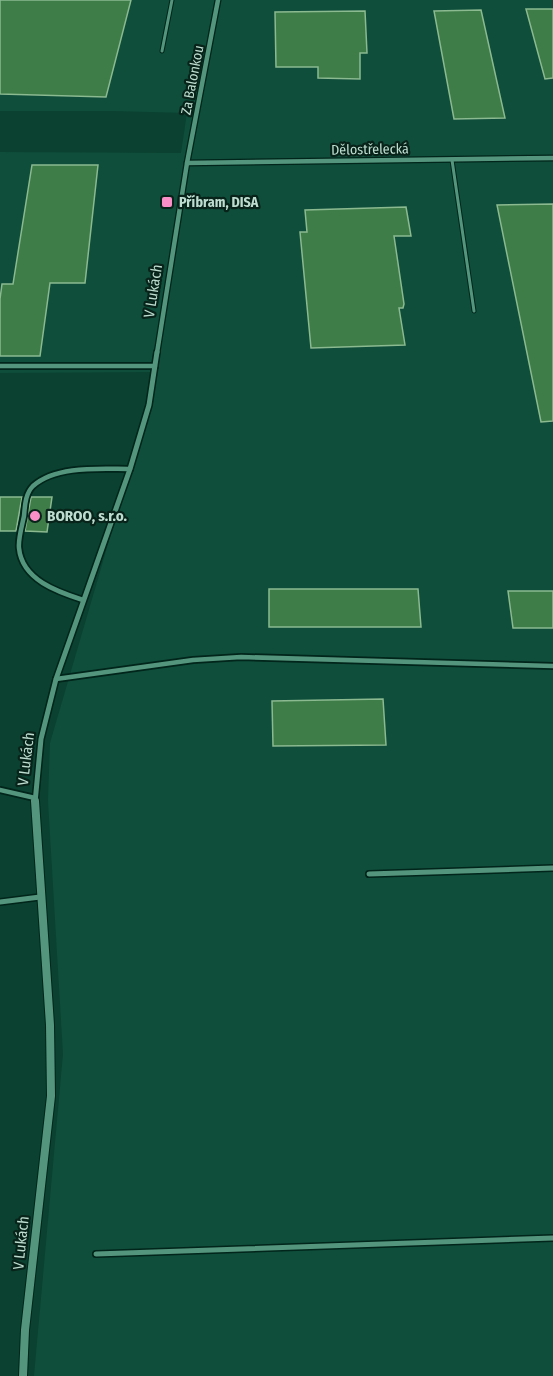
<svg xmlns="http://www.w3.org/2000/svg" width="553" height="1376" viewBox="0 0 553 1376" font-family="'Fira Sans Condensed',sans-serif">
  <rect width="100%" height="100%" fill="#0b4130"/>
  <polygon fill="#0f4e3b" points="0,0 553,0 553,1376 34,1376 63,1054 48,801 50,743 130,469 155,372 0,373 0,152 181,153 187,113 112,111 0,111"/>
  <g fill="#3e7c48" stroke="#8bb990" stroke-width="1.5">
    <polygon points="0,0 131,0 106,97 0,94"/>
    <polygon points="526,9 553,9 553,78 545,79"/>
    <polygon points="481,10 505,118 454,119 434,11"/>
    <polygon points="365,11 367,53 360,53 360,79 318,78 318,67 276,67 275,12"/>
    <polygon points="32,165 98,165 85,283 50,283 40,356 0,356 0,299 2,284 13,284"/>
    <polygon points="553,204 553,421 541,422 497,205"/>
    <polygon points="406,207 411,236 394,236 404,304 403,308 399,308 405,345 311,348 300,232 307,232 305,210"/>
    <polygon points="0,497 22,497 16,531 0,531"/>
    <polygon points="31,497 52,497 47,532 25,531"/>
    <polygon points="269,589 418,589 421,627 269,627"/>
    <polygon points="508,591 553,591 553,628 513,628"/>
    <polygon points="383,699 386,745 273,746 272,701"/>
  </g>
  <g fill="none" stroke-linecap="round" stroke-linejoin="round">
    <g stroke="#01251a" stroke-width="5">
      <g id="lane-far2">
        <polyline points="162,51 172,0"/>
        <polyline points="452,160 474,311"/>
      </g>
    </g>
    <g stroke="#01251a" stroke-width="8">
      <g id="lane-far1">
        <polyline points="0,366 155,366"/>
        <path d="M83,600C58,592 22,580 19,548C18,539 22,526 24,516C25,506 25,494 33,486C56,465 101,469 130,469"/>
        <polyline points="56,679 193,660 241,657 553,666"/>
        <polyline points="0,790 35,798"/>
      </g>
    </g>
    <g stroke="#01251a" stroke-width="8">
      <g id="lane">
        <polyline points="369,874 553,868"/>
        <polyline points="0,902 40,897"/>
        <polyline points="96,1254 553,1238"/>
      </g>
    </g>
    <g stroke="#01251a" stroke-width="7">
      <g id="street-far2">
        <polyline points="187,163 553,158"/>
        <polyline points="157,353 187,163 218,0"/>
      </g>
    </g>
    <g stroke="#01251a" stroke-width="8">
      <polyline id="street-far1" points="35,803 41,739 56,679 130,469 149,405 157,352"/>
    </g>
    <g stroke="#01251a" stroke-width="10">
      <polyline id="street" points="23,1376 25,1330 51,1096 50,1025 35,801"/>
    </g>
    <use href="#lane-far2" stroke="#54957d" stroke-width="3"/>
    <use href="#lane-far1" stroke="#54957d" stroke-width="4.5"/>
    <use href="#lane" stroke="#54957d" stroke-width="5"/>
    <use href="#street-far2" stroke="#54957d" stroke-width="4.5"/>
    <use href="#street-far1" stroke="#54957d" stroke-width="5"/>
    <use href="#street" stroke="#54957d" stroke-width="8"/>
  </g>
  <g fill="#fa8fc8" stroke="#08241a" stroke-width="2">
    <rect x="161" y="196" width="12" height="12" rx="3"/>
    <circle cx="35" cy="516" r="6"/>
  </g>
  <g text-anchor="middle" stroke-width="4.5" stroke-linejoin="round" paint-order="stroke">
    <g font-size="14" fill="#beddd0" stroke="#08241a">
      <text transform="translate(192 80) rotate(-79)" y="5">Za Balonkou</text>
      <text transform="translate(370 149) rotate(-1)" y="5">Dělostřelecká</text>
    </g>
    <g font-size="14" font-weight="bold" fill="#beddd0" stroke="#08241a" text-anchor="start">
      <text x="179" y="207">Příbram, DISA</text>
    </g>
    <g font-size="15" fill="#beddd0" stroke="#08241a">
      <text transform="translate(153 291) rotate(-81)" y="5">V Lukách</text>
      <text transform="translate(26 759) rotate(-83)" y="5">V Lukách</text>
      <text transform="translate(21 1243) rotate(-84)" y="5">V Lukách</text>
    </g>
    <g font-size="15" font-weight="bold" fill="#beddd0" stroke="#08241a" text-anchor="start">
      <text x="47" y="521">BOROO, s.r.o.</text>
    </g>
  </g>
</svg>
